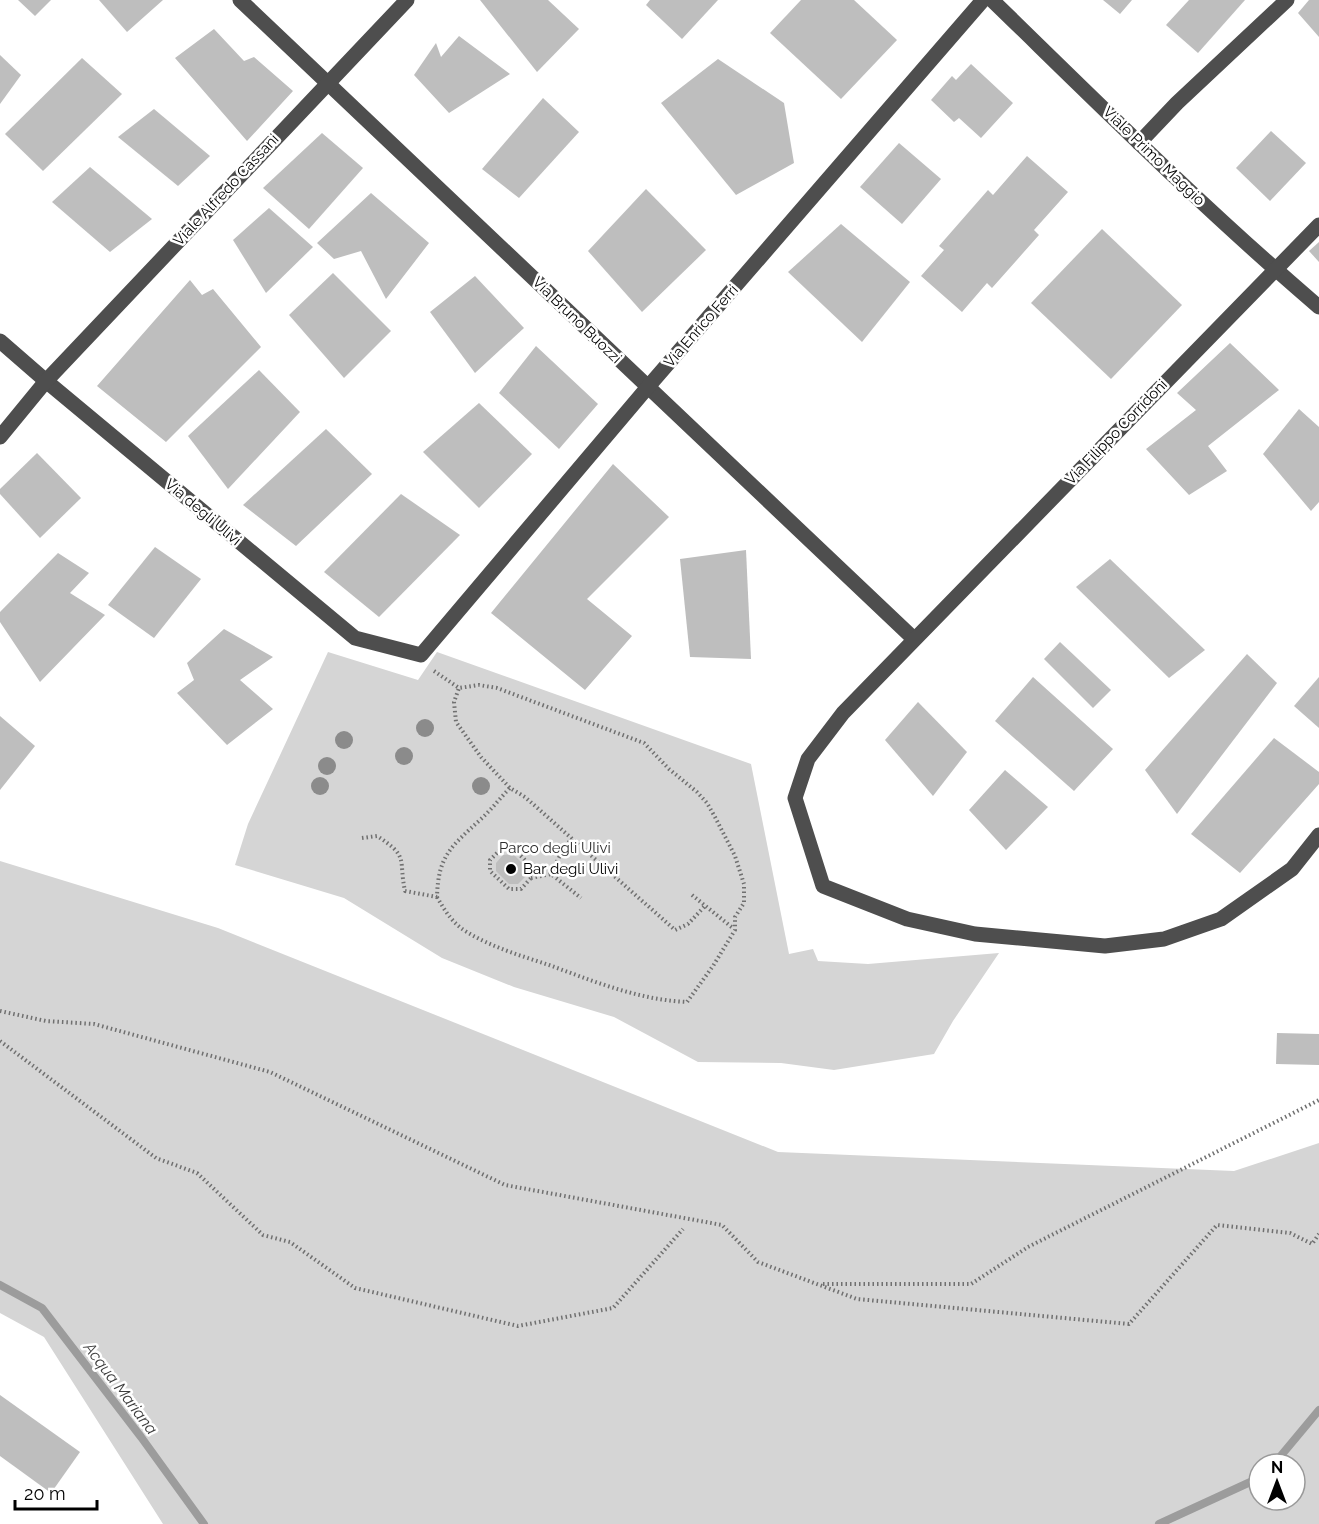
<svg xmlns="http://www.w3.org/2000/svg" width="1319" height="1524" viewBox="0 0 1319 1524" font-family="Raleway,sans-serif">
  <rect width="100%" height="100%" fill="#fff"/>
  <g fill="#d5d5d5" fill-rule="evenodd">
    <polygon points="328,652 418,680 437,652 751,764 789,954 813,949 818,961 868,964 999,953 953,1021 934,1054 834,1070 781,1063 698,1062 614,1017 514,987 442,958 344,898 235,865 248,824"/>
    <path d="M0,861L218,928L778,1152L1234,1171L1319,1143V1524H163L44,1337L0,1313ZM1259,1464H1295V1500H1259Z"/>
  </g>
  <g fill="none" stroke-linecap="round" stroke-linejoin="round">
    <g stroke="#9c9c9c" stroke-width="8">
      <polyline points="0,1285 42,1308 141,1437 204,1524"/>
      <polyline points="1274,1464 1319,1410"/>
      <polyline points="1159,1524 1259,1478"/>
    </g>
  </g>
  <g fill="#bebebe">
    <polygon points="18,0 51,0 35,16"/>
    <polygon points="99,0 163,0 127,32"/>
    <polygon points="480,0 548,0 579,29 537,72"/>
    <polygon points="650,0 718,0 682,39 646,5"/>
    <polygon points="801,0 854,0 897,40 841,99 770,33"/>
    <polygon points="1103,0 1132,0 1120,14"/>
    <polygon points="1189,0 1245,0 1198,53 1166,25"/>
    <polygon points="1309,0 1319,0 1319,37 1298,13"/>
    <polygon points="214,29 244,61 254,57 293,91 247,141 175,58"/>
    <polygon points="459,36 510,74 449,113 414,75 436,43 441,57"/>
    <polygon points="0,55 21,75 0,104"/>
    <polygon points="82,58 122,94 43,171 5,134"/>
    <polygon points="718,59 784,103 794,163 736,195 661,103"/>
    <polygon points="971,64 1013,103 981,138 959,118 954,122 931,100 952,76 956,80"/>
    <polygon points="543,98 579,132 519,198 482,169"/>
    <polygon points="154,109 210,156 178,186 118,137"/>
    <polygon points="1271,131 1306,163 1270,201 1236,168"/>
    <polygon points="322,133 363,168 309,229 263,188"/>
    <polygon points="899,143 941,179 902,224 860,187"/>
    <polygon points="1027,156 1068,192 1034,230 1039,235 992,288 987,283 962,312 921,276 944,250 939,246 988,190 993,195"/>
    <polygon points="90,167 152,219 110,252 52,202"/>
    <polygon points="646,189 706,250 642,312 588,251"/>
    <polygon points="371,193 429,243 386,299 361,251 334,259 317,243"/>
    <polygon points="269,208 313,247 266,293 233,240"/>
    <polygon points="841,224 910,282 862,342 788,272"/>
    <polygon points="1102,229 1182,305 1111,379 1031,303"/>
    <polygon points="1319,242 1319,262 1309,251"/>
    <polygon points="333,273 391,331 344,378 289,315"/>
    <polygon points="475,276 524,328 475,373 430,312"/>
    <polygon points="190,280 202,295 213,289 261,347 166,442 97,386"/>
    <polygon points="1230,343 1279,390 1208,446 1227,471 1189,495 1146,449 1196,410 1177,393"/>
    <polygon points="536,346 598,404 559,449 499,393"/>
    <polygon points="259,370 300,412 228,489 188,436"/>
    <polygon points="479,403 532,454 479,508 423,452"/>
    <polygon points="1299,409 1319,427 1319,502 1311,511 1263,454"/>
    <polygon points="326,429 372,474 296,546 243,505"/>
    <polygon points="37,453 81,498 40,538 0,494 0,489"/>
    <polygon points="613,464 669,517 587,599 632,636 585,690 491,613"/>
    <polygon points="401,494 460,535 379,617 324,572"/>
    <polygon points="155,547 201,579 154,638 108,605"/>
    <polygon points="746,550 751,659 690,657 680,559"/>
    <polygon points="58,553 89,573 70,593 105,615 40,682 0,622 0,612"/>
    <polygon points="1110,559 1205,650 1169,678 1076,587"/>
    <polygon points="224,629 273,657 240,680 273,709 227,745 177,693 194,680 187,663"/>
    <polygon points="1060,642 1111,690 1093,708 1044,659"/>
    <polygon points="1247,654 1277,683 1177,814 1145,770"/>
    <polygon points="1033,677 1113,749 1074,791 995,721"/>
    <polygon points="1319,677 1319,728 1294,706"/>
    <polygon points="918,702 967,752 933,796 885,740"/>
    <polygon points="0,716 35,746 0,790"/>
    <polygon points="1274,738 1319,772 1319,784 1240,873 1191,834"/>
    <polygon points="1005,770 1048,807 1006,850 969,810"/>
    <polygon points="513,854 526,867 526,876 518,884 509,884 496,871 496,863 503,855"/>
    <polygon points="1277,1033 1319,1034 1319,1065 1276,1064"/>
    <polygon points="0,1395 80,1452 51,1493 0,1456"/>
  </g>
  <g fill="none" stroke-linecap="round" stroke-linejoin="round">
    <g stroke="#707070" stroke-width="4" stroke-dasharray="1.5 3" stroke-linecap="butt">
      <polyline points="434,671 459,688 454,702 456,722 481,757 510,788 525,797 675,930 688,924 705,906"/>
      <path d="M362,838L377,836C410,857 398,859 405,891L437,897C438,855 452,846 481,819C492,809 500,798 510,788"/>
      <polygon points="501,849 514,849 531,866 531,878 521,889 509,889 490,871 490,860"/>
      <polyline points="551,874 564,847 572,839"/>
      <polyline points="531,878 551,874 581,898"/>
      <polyline points="692,895 734,929"/>
      <path d="M437,897C445,911 453,924 467,932C491,947 522,956 549,965C593,981 639,1000 687,1002L713,966L735,930V917L744,903V884L735,856L715,817L707,803L697,792L669,769L644,743L497,688L479,685L459,688"/>
      <polyline points="0,1011 46,1021 94,1024 270,1072 505,1185 722,1225 758,1262 857,1299 1129,1324 1217,1225 1290,1233 1312,1244 1319,1234"/>
      <polyline points="0,1041 156,1158 197,1173 263,1235 290,1242 355,1288 518,1326 613,1308 683,1229"/>
      <polyline points="823,1284 971,1284 1028,1247 1319,1100"/>
    </g>
    <g stroke="#4e4e4e" stroke-width="15">
      <polyline points="240,0 914,639"/>
      <path d="M992,0C1099,104 1205,210 1319,307"/>
      <polyline points="1139,143 1177,103 1287,0"/>
      <polyline points="1319,225 843,713 808,759 795,798 823,886 907,919 975,934 1105,946 1164,939 1221,919 1292,869 1319,835"/>
      <polyline points="0,341 46,381 355,638 421,655 647,388 983,0"/>
      <polyline points="0,437 46,381 407,0"/>
    </g>
  </g>
  <g fill="#8b8b8b">
    <circle cx="425" cy="728" r="9"/>
    <circle cx="344" cy="740" r="9"/>
    <circle cx="404" cy="756" r="9"/>
    <circle cx="327" cy="766" r="9"/>
    <circle cx="320" cy="786" r="9"/>
    <circle cx="481" cy="786" r="9"/>
  </g>
  <circle fill="#000" stroke="#fff" stroke-width="2" cx="511" cy="869" r="6"/>
  <g text-anchor="middle" stroke-width="5" stroke-linejoin="round" paint-order="stroke">
    <g font-size="15" fill="#000" stroke="#fff">
      <text transform="translate(1154 156) rotate(44)" y="5">Viale Primo Maggio</text>
      <text transform="translate(226 190) rotate(-47)" y="5">Viale Alfredo Cassani</text>
      <text transform="translate(577 320) rotate(44)" y="5">Via Bruno Buozzi</text>
      <text transform="translate(701 326) rotate(-49)" y="5">Via Enrico Ferri</text>
      <text transform="translate(1116 432) rotate(-46)" y="5">Via Filippo Corridoni</text>
      <text transform="translate(203 512) rotate(40)" y="5">Via degli Ulivi</text>
    </g>
    <g font-size="15" fill="#2c2c2c" stroke="#fff">
      <text x="555" y="853">Parco degli Ulivi</text>
    </g>
    <g font-size="15" fill="#000" stroke="#fff" text-anchor="start">
      <text x="523" y="874">Bar degli Ulivi</text>
    </g>
    <g font-size="16" font-style="italic" fill="#3d3d3d" stroke="#fff">
      <text transform="translate(121 1388) rotate(53)" y="6">Acqua Mariana</text>
    </g>
  </g>
  <g transform="translate(1277 1482)"><circle r="28" fill="#ffffff" stroke="#999999" stroke-width="1.5"/>
  <path d="M0-4.5L10 22L0 15L-10 22Z" fill="#000000"/>
  <text y="-9" font-size="16" font-weight="bold" text-anchor="middle" fill="#000000">N</text>
  </g>
  <path d="M15 1500v9h82v-9" fill="none" stroke="#000000" stroke-width="3"/>
  <text x="24" y="1500" font-size="18" fill="#000000" stroke="#ffffff" stroke-width="4.5" paint-order="stroke">20 m</text>
</svg>
